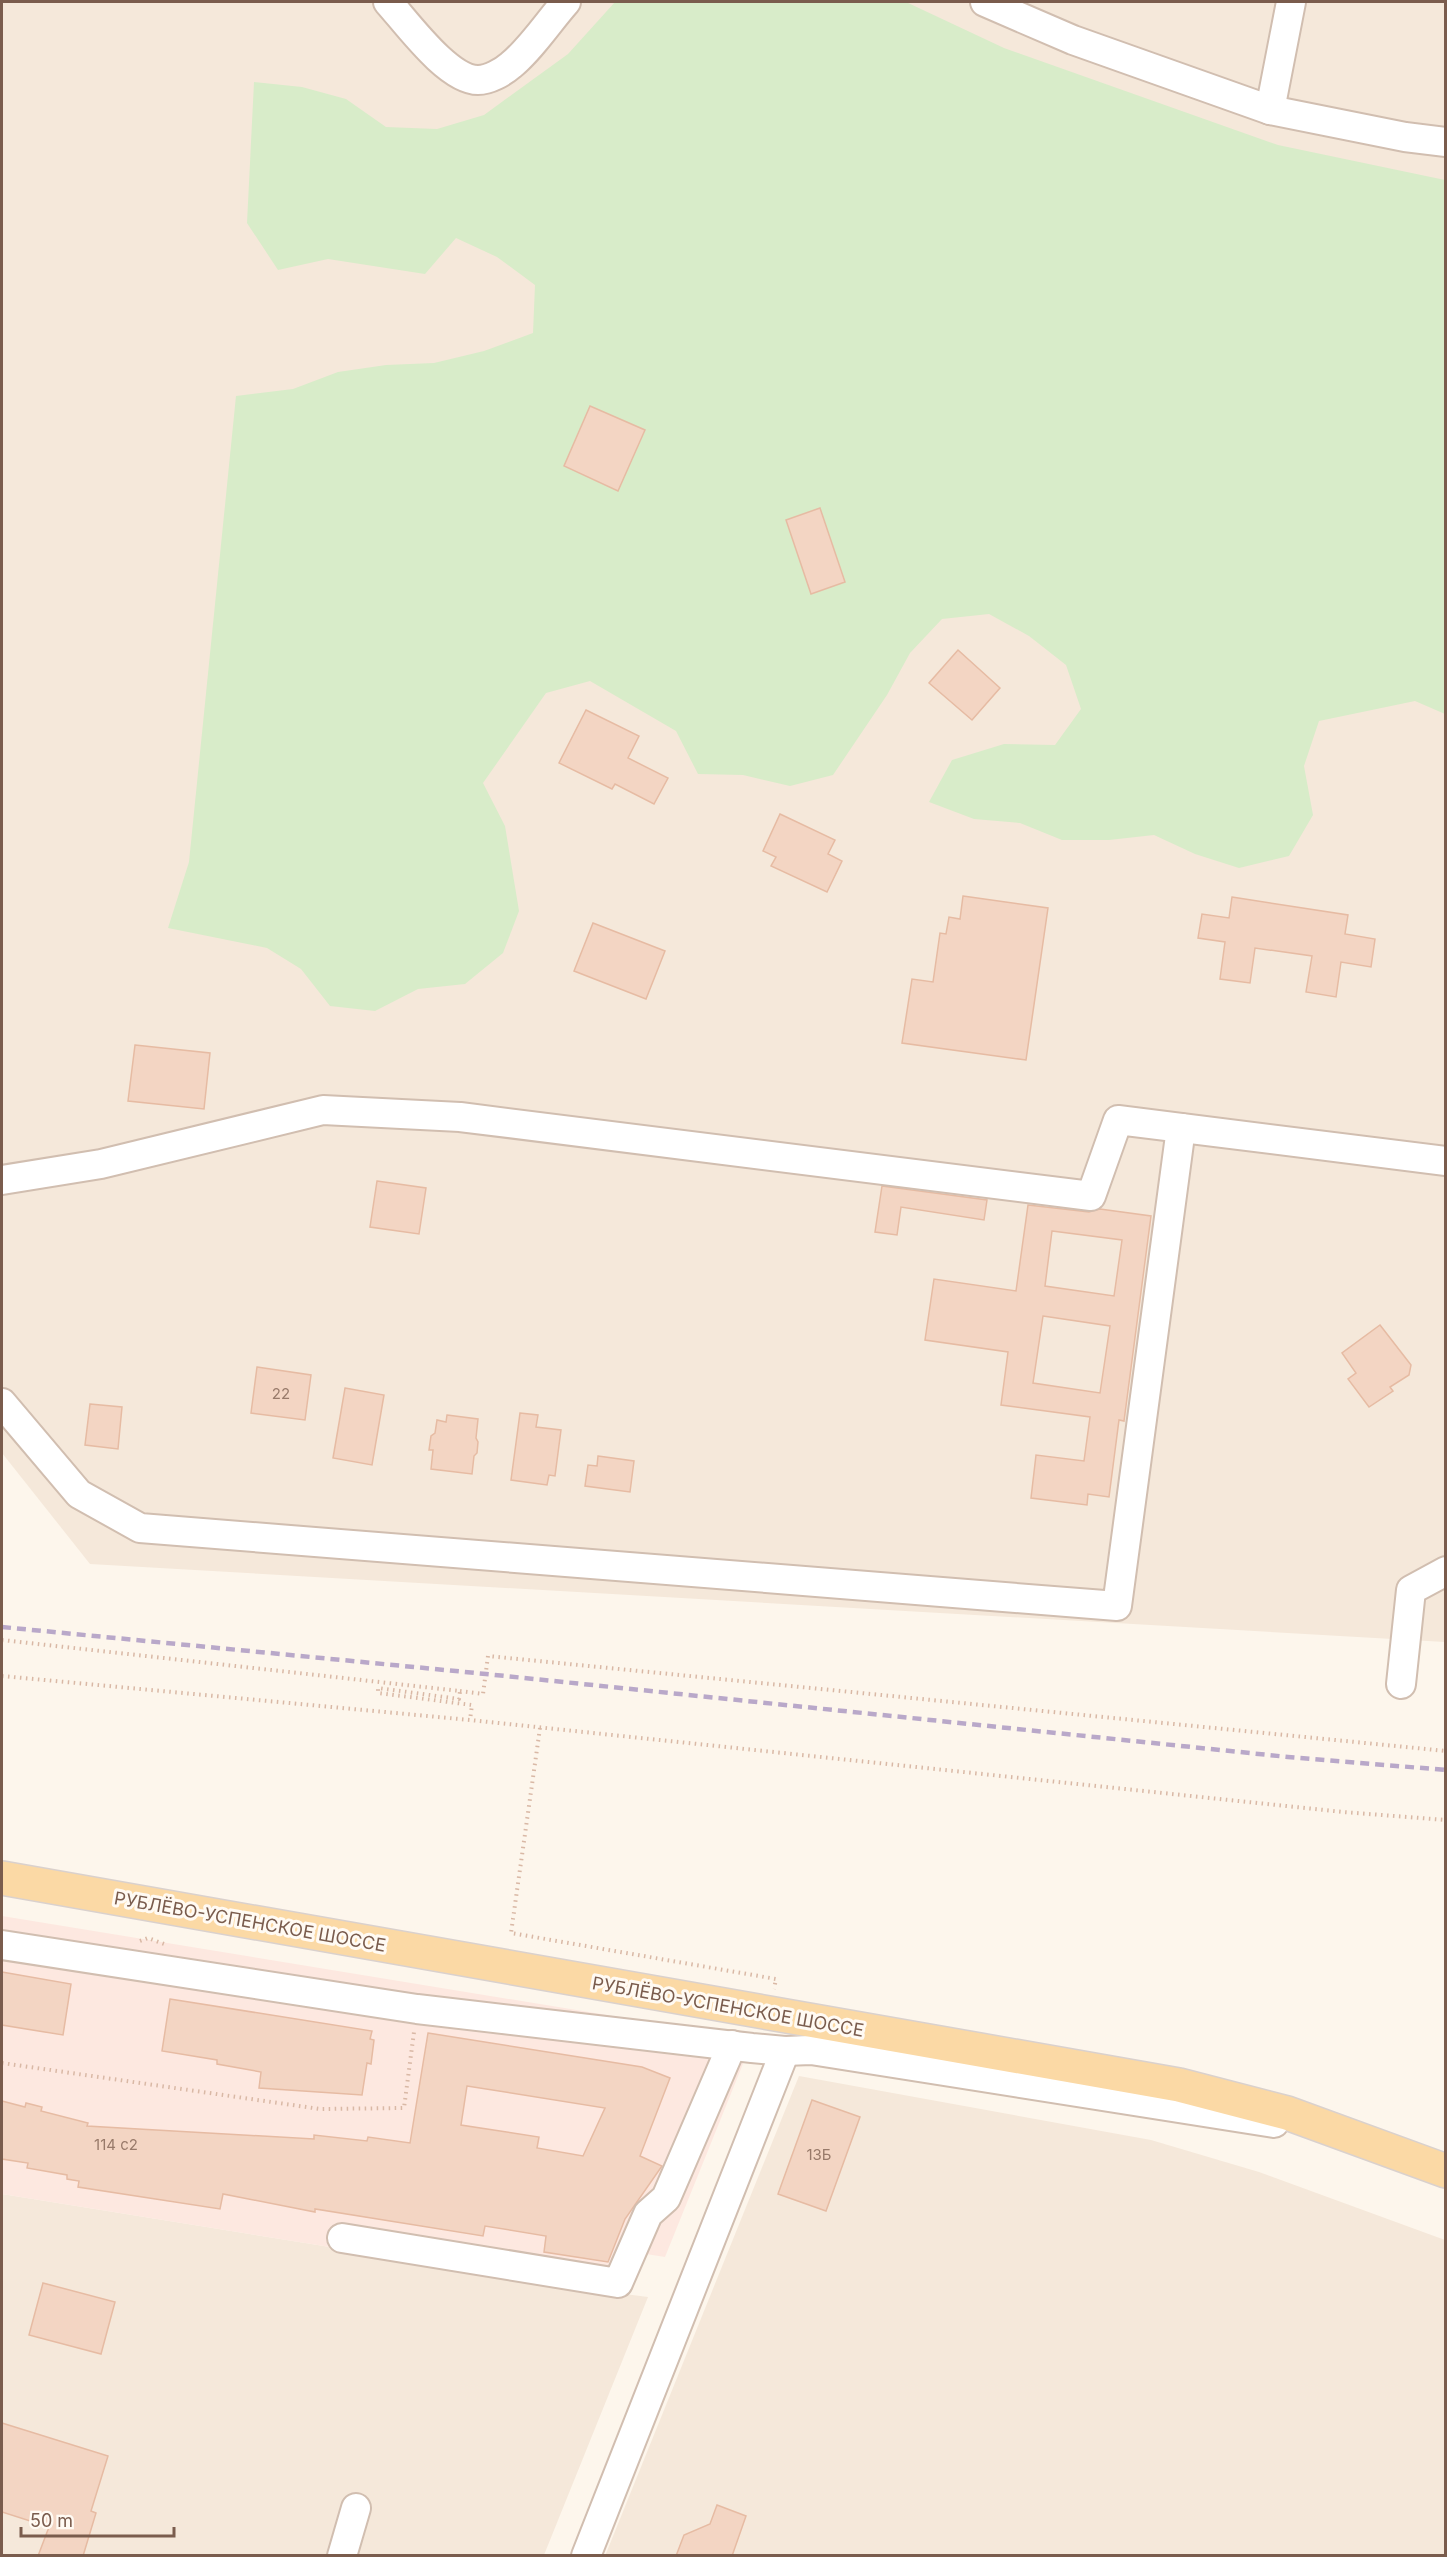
<svg xmlns="http://www.w3.org/2000/svg" width="1447" height="2557" viewBox="0 0 1447 2557" font-family="Inter,sans-serif">
  <rect width="100%" height="100%" fill="#fdf6ec"/>
  <g fill="#f5e8da">
    <polygon points="2,2 1445,2 1445,1642 90,1564 2,1453"/>
    <polygon points="799,2076 1151,2140 1259,2172 1445,2240 1445,2555 605,2556"/>
    <polygon points="2,2194 609,2292 648,2297 544,2555 2,2555"/>
  </g>
  <polygon fill="#fde8e0" points="2,1916 753,2039 665,2257 627,2251 609,2292 2,2194"/>
  <polygon fill="#d8ecc9" points="615,2 906,2 1004,48 1278,145 1445,180 1445,714 1415,701 1319,721 1304,766 1313,815 1289,856 1239,868 1195,854 1154,835 1109,840 1062,840 1020,823 974,819 929,802 952,760 1004,744 1055,745 1081,709 1066,665 1029,636 989,614 942,619 910,653 887,695 833,775 790,786 743,775 698,774 676,731 590,681 546,693 483,783 505,826 519,911 503,953 465,984 418,989 375,1011 330,1006 301,969 267,948 168,928 189,862 236,396 293,389 338,372 386,365 434,363 484,351 533,333 535,285 497,257 456,238 425,274 328,259 278,270 247,223 254,82 302,87 346,99 386,127 437,129 484,115 568,54"/>
  <g fill="#f3d5c3" stroke="#e6bba3" stroke-width="1.5" fill-rule="evenodd">
    <polygon points="590,406 645,430 618,491 564,466"/>
    <polygon points="820,508 845,582 811,594 786,520"/>
    <polygon points="958,650 1000,688 972,720 929,683"/>
    <polygon points="586,710 639,736 628,758 668,778 654,804 615,784 612,789 559,763"/>
    <polygon points="780,814 835,840 828,854 842,861 827,892 771,866 776,857 763,851"/>
    <polygon points="963,896 1048,908 1026,1060 902,1043 912,979 933,982 940,933 946,934 949,917 960,919"/>
    <polygon points="1232,897 1348,915 1345,934 1375,939 1371,967 1341,962 1336,997 1306,992 1312,956 1255,948 1250,983 1220,979 1225,942 1198,938 1202,914 1229,918"/>
    <polygon points="593,923 665,951 646,999 574,971"/>
    <polygon points="135,1045 210,1053 204,1109 128,1101"/>
    <polygon points="377,1181 426,1188 419,1234 370,1227"/>
    <polygon points="882,1186 987,1200 984,1220 901,1207 897,1235 875,1232"/>
    <path d="M1028,1205L1089,1212L1100,1209L1151,1216L1124,1421L1119,1420L1109,1497L1088,1494L1087,1505L1031,1498L1036,1455L1084,1461L1090,1417L1001,1405L1008,1352L925,1340L934,1279L1016,1291ZM1052,1231L1122,1240L1114,1296L1045,1286ZM1043,1316L1110,1326L1100,1393L1033,1383Z"/>
    <polygon points="1380,1325 1411,1365 1409,1375 1390,1387 1393,1391 1369,1407 1348,1379 1356,1373 1342,1353"/>
    <polygon points="257,1367 311,1375 305,1420 251,1413"/>
    <polygon points="345,1388 384,1395 372,1465 333,1458"/>
    <polygon points="90,1404 122,1407 118,1449 85,1445"/>
    <polygon points="520,1413 538,1415 536,1427 561,1430 555,1476 549,1475 547,1485 511,1480"/>
    <polygon points="447,1415 478,1419 476,1438 478,1442 477,1453 474,1456 472,1474 431,1469 433,1450 429,1450 431,1436 435,1433 437,1420 446,1422"/>
    <polygon points="598,1456 634,1461 630,1492 585,1486 588,1465 597,1466"/>
    <polygon points="2,1972 71,1984 63,2035 2,2025"/>
    <polygon points="170,1999 372,2031 370,2039 374,2040 371,2064 367,2063 362,2095 259,2088 261,2072 217,2064 217,2060 162,2051"/>
    <path d="M428,2033L642,2067L670,2078L640,2156L662,2166L625,2219L608,2262L544,2252L546,2236L485,2226L483,2236L315,2209V2212L223,2194L220,2209L78,2187L79,2181L67,2179V2175L27,2168L28,2163L2,2159V2101L25,2107L26,2103L42,2107L41,2111L88,2123L87,2126L314,2139V2135L367,2141L368,2137L410,2143ZM467,2086L605,2108L583,2156L537,2148L539,2137L461,2125Z"/>
    <polygon points="812,2100 860,2117 826,2211 778,2194"/>
    <polygon points="43,2283 115,2302 101,2354 29,2335"/>
    <polygon points="2,2423 108,2456 91,2511 96,2513 83,2556 38,2556 49,2527 2,2512"/>
    <polygon points="717,2505 746,2516 732,2556 676,2556 684,2535 710,2524"/>
  </g>
  <g fill="none" stroke-linecap="round" stroke-linejoin="round">
    <g stroke="#d1beb0" stroke-width="32">
      <g id="minor">
        <path d="M388,2C407,23 448,80 478,80C489,80 503,72 511,65C531,49 549,21 566,2"/>
        <polyline points="985,2 1073,40 1270,110 1405,137 1446,142"/>
        <polyline points="1270,110 1291,2"/>
        <polyline points="2,1180 101,1164 323,1110 460,1117 1091,1196 1118,1120 1446,1161"/>
        <polyline points="2,1403 79,1494 140,1528 1117,1606 1181,1128"/>
        <polyline points="1401,1684 1411,1590 1446,1571"/>
        <polyline points="2,1945 417,2009 752,2048 785,2051 811,2050 1274,2123"/>
        <polyline points="342,2238 618,2283 648,2214 666,2198 732,2045"/>
        <polyline points="342,2556 356,2508"/>
        <polyline points="586,2556 785,2051"/>
      </g>
    </g>
    <g stroke="#dad1cd" stroke-width="36">
      <polyline id="major" points="2,1878 1179,2085 1287,2113 1446,2171"/>
    </g>
    <g stroke="#d9b8a5" stroke-width="4" stroke-dasharray="1.5 4.5" stroke-linecap="butt">
      <polyline points="2,1640 460,1691 459,1699 378,1688 378,1693 472,1705 470,1720"/>
      <polyline points="2,1676 470,1720 1343,1812 1446,1820"/>
      <polyline points="460,1691 483,1694 488,1656 1446,1751"/>
      <polyline points="540,1728 511,1933 776,1979 774,1989"/>
      <polyline points="140,1941 148,1938 164,1944"/>
      <polyline points="2,2063 320,2109 404,2108 414,2032"/>
    </g>
    <use href="#minor" stroke="#fff" stroke-width="28"/>
    <use href="#major" stroke="#fbd9a5" stroke-width="33"/>
    <polyline stroke="#b9a8c9" stroke-width="4.5" stroke-dasharray="9 6" stroke-linecap="butt" points="2,1627 486,1674 1288,1757 1446,1770"/>
  </g>
  <g text-anchor="middle" stroke-width="6" stroke-linejoin="round" paint-order="stroke">
    <g font-size="15" fill="#987a6a">
      <text x="281" y="1399">22</text>
      <text x="116" y="2150">114 с2</text>
      <text x="819" y="2160">13Б</text>
    </g>
    <g font-size="18" fill="#7a5c4d" stroke="#fffaf3">
      <text transform="translate(250 1922) rotate(10)" y="6">РУБЛЁВО-УСПЕНСКОЕ ШОССЕ</text>
      <text transform="translate(728 2007) rotate(10)" y="6">РУБЛЁВО-УСПЕНСКОЕ ШОССЕ</text>
    </g>
  </g>
  <rect width="1447" height="2557" fill="none" stroke="#7a5c4d" stroke-width="6"/>
  <path d="M21 2527v9h153v-9" fill="none" stroke="#7a5c4d" stroke-width="3"/>
  <text x="30" y="2527" font-size="18" fill="#7a5c4d" stroke="#fffaf3" stroke-width="4.5" paint-order="stroke">50 m</text>
</svg>
